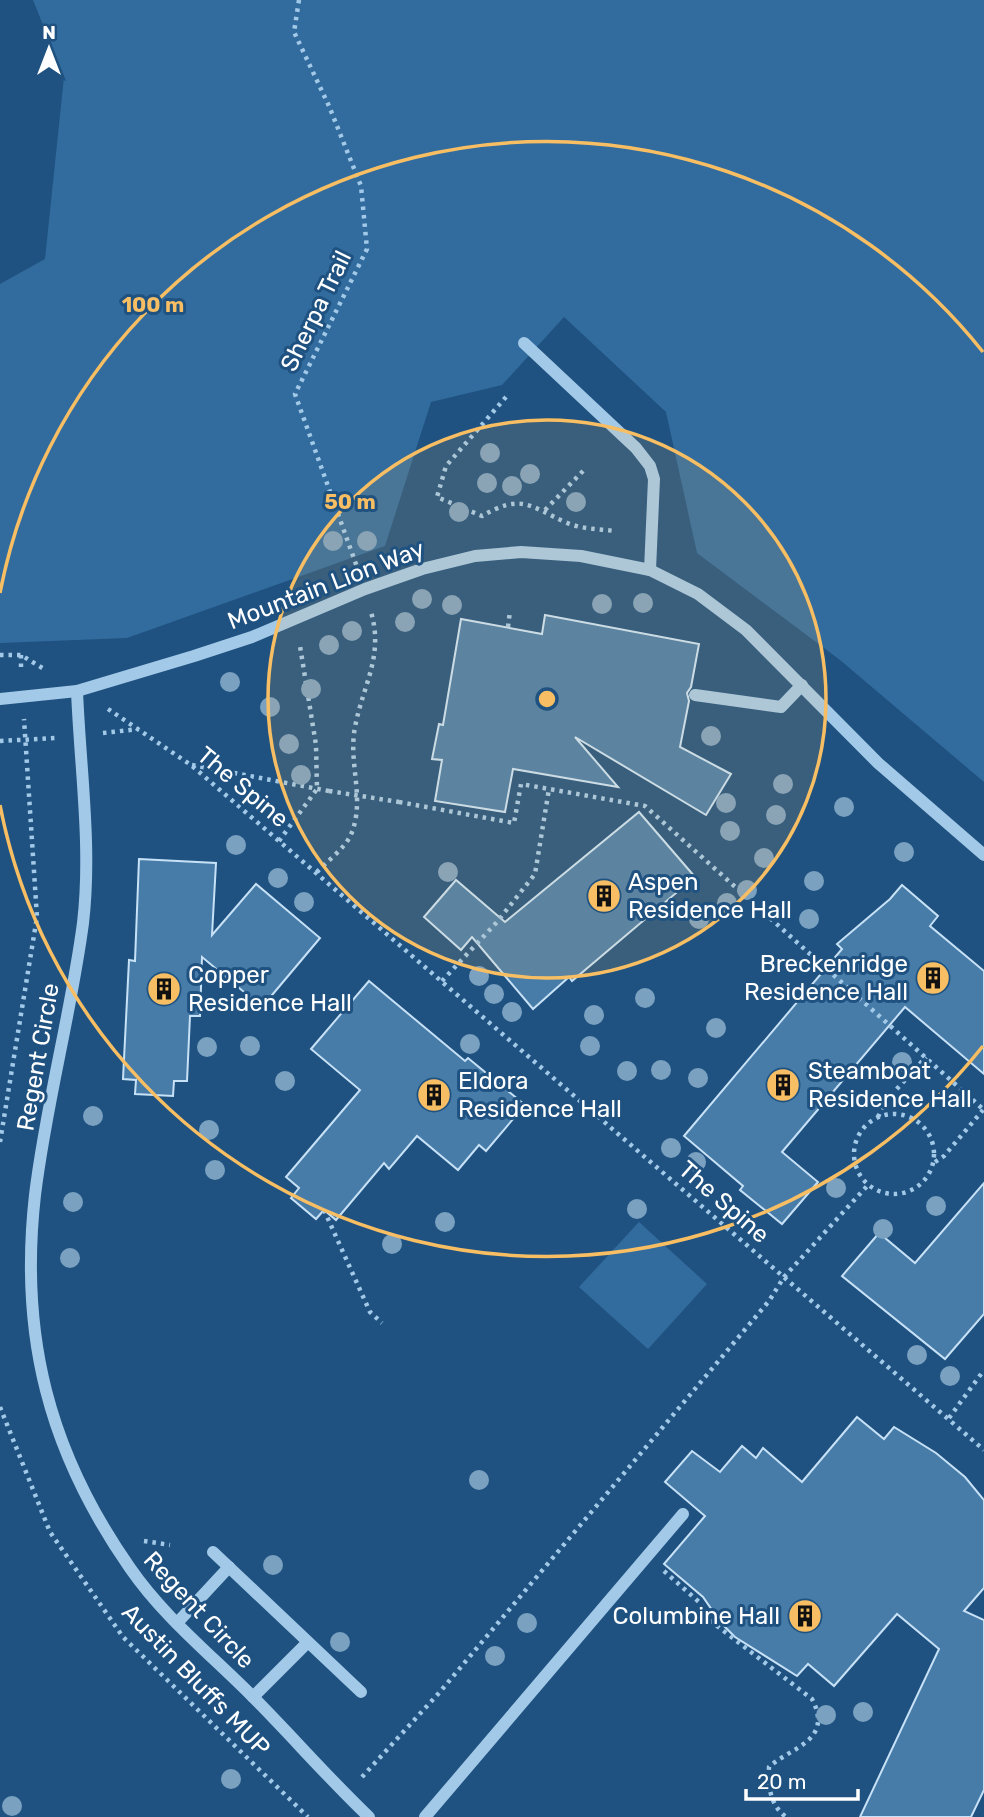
<svg xmlns="http://www.w3.org/2000/svg" width="984" height="1817" viewBox="0 0 984 1817" font-family="Rubik,sans-serif">
  <rect width="100%" height="100%" fill="#1f5280"/>
  <g fill="#326c9e">
    <polygon points="33,0 984,0 984,782 840,660 697,553 666,412 564,317 502,385 431,402 385,546 127,638 0,643 0,284 45,259 64,77"/>
    <polygon points="639,1222 707,1284 648,1349 579,1287"/>
  </g>
  <g fill="#477ca9" stroke="#c7e1f6" stroke-width="2">
    <polygon points="545,615 699,644 691,687 687,693 689,701 680,747 731,774 706,815 575,737 618,787 513,769 505,812 435,801 442,760 432,759 439,724 443,725 461,619 542,634"/>
    <polygon points="639,812 695,877 572,981 569,977 533,1009 472,937 461,950 424,917 456,880 505,922"/>
    <polygon points="139,859 216,863 212,935 256,884 320,938 262,1007 202,957 200,1016 190,1016 187,1081 174,1081 173,1096 135,1094 136,1080 123,1079 129,960 135,961"/>
    <polygon points="902,885 938,916 930,926 984,971 984,1074 905,1007 782,1152 818,1182 782,1224 740,1190 743,1186 684,1136 842,949 837,944 890,899"/>
    <polygon points="369,981 465,1061 468,1058 525,1105 486,1151 479,1145 458,1170 417,1136 389,1169 384,1163 336,1220 324,1210 316,1219 291,1198 299,1188 286,1177 360,1090 311,1049"/>
    <polygon points="984,1183 984,1314 945,1359 842,1276 879,1233 915,1263"/>
    <polygon points="857,1417 884,1439 894,1427 936,1453 965,1477 984,1500 984,1588 964,1611 984,1620 984,1790 971,1817 860,1817 939,1649 897,1614 834,1686 808,1664 797,1676 735,1637 721,1623 703,1597 664,1564 705,1516 665,1482 692,1451 720,1472 742,1446 756,1458 763,1448 802,1482"/>
  </g>
  <g fill="none" stroke-linecap="round" stroke-linejoin="round">
    <g stroke="#a3c9e8" stroke-width="4.5" stroke-dasharray="3.5 5" stroke-linecap="butt">
      <polyline points="299,0 294,32 329,106 361,186 367,249 295,394 357,567"/>
      <path d="M506,397L446,466L437,497L482,516C522,493 529,506 565,522C580,529 598,529 615,531"/>
      <polyline points="545,510 583,471"/>
      <polyline points="508,627 510,611"/>
      <polyline points="0,655 21,655 44,669"/>
      <polyline points="21,655 21,672"/>
      <polyline points="108,709 191,765 984,1450"/>
      <polyline points="103,733 139,729"/>
      <polyline points="0,741 56,738"/>
      <polyline points="192,765 329,791"/>
      <polyline points="399,802 514,823 521,784 645,806 984,1110"/>
      <polyline points="279,841 317,789 316,745 300,646"/>
      <path d="M317,872C327,861 347,847 352,832C365,797 348,763 355,727C363,685 384,656 371,612"/>
      <polyline points="442,981 497,922 535,874 549,789"/>
      <circle cx="894" cy="1154" r="40"/>
      <polyline points="878,1117 885,1102 926,1057"/>
      <polyline points="0,1142 37,917 24,719"/>
      <polyline points="935,1162 944,1156 983,1110"/>
      <polyline points="324,1210 370,1312 382,1323"/>
      <polyline points="0,1407 50,1532 123,1637 308,1817"/>
      <polyline points="949,1418 984,1370"/>
      <polyline points="144,1541 170,1545"/>
      <path d="M664,1571L699,1602L712,1622L812,1699C834,1741 791,1747 769,1767C768,1786 770,1805 786,1817"/>
      <polyline points="362,1777 439,1693 769,1301 784,1277 868,1185"/>
    </g>
    <g stroke="#a3c9e8" stroke-width="12">
      <polyline points="524,343 636,448 650,466 654,479 650,570"/>
      <path d="M77,691C80,767 92,847 83,923C71,1014 46,1104 35,1195C19,1336 49,1452 130,1568C163,1616 210,1654 251,1695C291,1735 328,1778 369,1817"/>
      <polyline points="695,695 781,707 802,685"/>
      <polyline points="0,699 77,691 194,656 252,637 365,589 422,569 475,556 521,552 581,556 650,570 698,594 746,630 878,763 984,855"/>
      <polyline points="213,1552 361,1692"/>
      <polyline points="177,1623 229,1567"/>
      <polyline points="253,1697 307,1643"/>
      <polyline points="425,1817 683,1514"/>
    </g>
    <polyline stroke="#a3c9e8" stroke-width="4.5" stroke-dasharray="3.5 5" stroke-linecap="butt" points="329,791 399,802"/>
  </g>
  <g fill="#7ba1c1">
    <circle cx="490" cy="453" r="10"/>
    <circle cx="530" cy="474" r="10"/>
    <circle cx="487" cy="483" r="10"/>
    <circle cx="512" cy="486" r="10"/>
    <circle cx="576" cy="502" r="10"/>
    <circle cx="459" cy="512" r="10"/>
    <circle cx="333" cy="541" r="10"/>
    <circle cx="367" cy="541" r="10"/>
    <circle cx="422" cy="599" r="10"/>
    <circle cx="643" cy="603" r="10"/>
    <circle cx="602" cy="604" r="10"/>
    <circle cx="452" cy="605" r="10"/>
    <circle cx="405" cy="622" r="10"/>
    <circle cx="352" cy="631" r="10"/>
    <circle cx="329" cy="645" r="10"/>
    <circle cx="230" cy="682" r="10"/>
    <circle cx="311" cy="689" r="10"/>
    <circle cx="270" cy="707" r="10"/>
    <circle cx="711" cy="736" r="10"/>
    <circle cx="289" cy="744" r="10"/>
    <circle cx="301" cy="775" r="10"/>
    <circle cx="783" cy="784" r="10"/>
    <circle cx="726" cy="803" r="10"/>
    <circle cx="844" cy="807" r="10"/>
    <circle cx="776" cy="815" r="10"/>
    <circle cx="730" cy="831" r="10"/>
    <circle cx="236" cy="845" r="10"/>
    <circle cx="904" cy="852" r="10"/>
    <circle cx="764" cy="858" r="10"/>
    <circle cx="448" cy="872" r="10"/>
    <circle cx="278" cy="878" r="10"/>
    <circle cx="814" cy="881" r="10"/>
    <circle cx="747" cy="890" r="10"/>
    <circle cx="304" cy="902" r="10"/>
    <circle cx="727" cy="903" r="10"/>
    <circle cx="699" cy="919" r="10"/>
    <circle cx="809" cy="919" r="10"/>
    <circle cx="479" cy="976" r="10"/>
    <circle cx="494" cy="994" r="10"/>
    <circle cx="645" cy="998" r="10"/>
    <circle cx="512" cy="1012" r="10"/>
    <circle cx="594" cy="1015" r="10"/>
    <circle cx="716" cy="1028" r="10"/>
    <circle cx="470" cy="1044" r="10"/>
    <circle cx="250" cy="1046" r="10"/>
    <circle cx="590" cy="1046" r="10"/>
    <circle cx="207" cy="1047" r="10"/>
    <circle cx="902" cy="1062" r="10"/>
    <circle cx="661" cy="1070" r="10"/>
    <circle cx="627" cy="1071" r="10"/>
    <circle cx="698" cy="1078" r="10"/>
    <circle cx="285" cy="1081" r="10"/>
    <circle cx="93" cy="1116" r="10"/>
    <circle cx="209" cy="1130" r="10"/>
    <circle cx="671" cy="1148" r="10"/>
    <circle cx="696" cy="1162" r="10"/>
    <circle cx="215" cy="1170" r="10"/>
    <circle cx="836" cy="1188" r="10"/>
    <circle cx="73" cy="1202" r="10"/>
    <circle cx="936" cy="1206" r="10"/>
    <circle cx="637" cy="1209" r="10"/>
    <circle cx="445" cy="1222" r="10"/>
    <circle cx="883" cy="1229" r="10"/>
    <circle cx="392" cy="1244" r="10"/>
    <circle cx="70" cy="1258" r="10"/>
    <circle cx="917" cy="1355" r="10"/>
    <circle cx="950" cy="1376" r="10"/>
    <circle cx="479" cy="1480" r="10"/>
    <circle cx="273" cy="1565" r="10"/>
    <circle cx="527" cy="1623" r="10"/>
    <circle cx="340" cy="1642" r="10"/>
    <circle cx="495" cy="1656" r="10"/>
    <circle cx="863" cy="1712" r="10"/>
    <circle cx="826" cy="1715" r="10"/>
    <circle cx="231" cy="1779" r="10"/>
    <circle cx="12" cy="1806" r="10"/>
  </g>
  <circle cx="547" cy="699" r="279" fill="#f7be63" fill-opacity=".12"/>
  <g fill="none" stroke="#f7be63" stroke-width="3.5">
    <circle cx="547" cy="699" r="279"/>
    <path d="M983 1046A557 557 0 0 1 0 805M0 593A557 557 0 0 1 983 352"/>
  </g>
  <defs>
    <g id="building-disc" transform="scale(1.75)"><circle r="9.5" fill="#f7be63" stroke="#1f5280"/><path d="M-4-6H4V6H1V3H-1V6H-4ZM-2.5-4.3h1.7v1.8h-1.7ZM.8-4.3h1.7v1.8H.8ZM-2.5-1h1.7V.8h-1.7ZM.8-1h1.7V.8H.8Z" fill="#111"/></g>
  </defs>
  <g fill-rule="evenodd">
    <use href="#building-disc" x="604" y="896"/>
    <use href="#building-disc" x="933" y="978"/>
    <use href="#building-disc" x="164" y="989"/>
    <use href="#building-disc" x="783" y="1085"/>
    <use href="#building-disc" x="434" y="1095"/>
    <use href="#building-disc" x="805" y="1616"/>
  </g>
  <g text-anchor="middle" stroke-width="6" stroke-linejoin="round" paint-order="stroke">
    <g font-size="24" fill="#fff" stroke="#1f5280">
      <text transform="translate(316 311) rotate(-64)" y="8">Sherpa Trail</text>
      <text transform="translate(326 585) rotate(-21)" y="8">Mountain Lion Way</text>
      <text transform="translate(243 787) rotate(40)" y="8">The Spine</text>
      <text transform="translate(38 1057) rotate(-80)" y="8">Regent Circle</text>
      <text transform="translate(724 1202) rotate(41)" y="8">The Spine</text>
      <text transform="translate(199 1610) rotate(47)" y="8">Regent Circle</text>
      <text transform="translate(196 1680) rotate(46)" y="8">Austin Bluffs MUP</text>
    </g>
    <g font-size="24" fill="#fff" stroke="#1f5280" text-anchor="start">
      <text x="628" y="890">Aspen<tspan x="628" dy="28">Residence Hall</tspan></text>
      <text x="908" y="972" text-anchor="end">Breckenridge<tspan x="908" dy="28">Residence Hall</tspan></text>
      <text x="188" y="983">Copper<tspan x="188" dy="28">Residence Hall</tspan></text>
      <text x="808" y="1079">Steamboat<tspan x="808" dy="28">Residence Hall</tspan></text>
      <text x="458" y="1089">Eldora<tspan x="458" dy="28">Residence Hall</tspan></text>
      <text x="780" y="1624" text-anchor="end">Columbine Hall</text>
    </g>
  </g>
  <circle cx="547" cy="699" r="10" fill="#f7be63" stroke="#1f5280" stroke-width="3.5"/>
  <g font-size="21" text-anchor="middle" font-weight="bold" fill="#f7be63" stroke="#1f5280" stroke-width="6" stroke-linejoin="round" paint-order="stroke">
    <text x="153" y="312">100 m</text>
    <text x="350" y="509">50 m</text>
  </g>
  <g transform="translate(49 49)" stroke="#1f5280" stroke-width="5" paint-order="stroke">
  <path d="M0-5L12 26L0 18L-12 26Z" fill="#ffffff"/>
  <text y="-10" font-size="19" font-weight="bold" text-anchor="middle" fill="#ffffff">N</text>
  </g>
  <path d="M746 1789v10h112v-10" fill="none" stroke="#ffffff" stroke-width="3.5"/>
  <text x="757" y="1789" font-size="21" fill="#ffffff" stroke="#1f5280" stroke-width="5" paint-order="stroke">20 m</text>
</svg>
